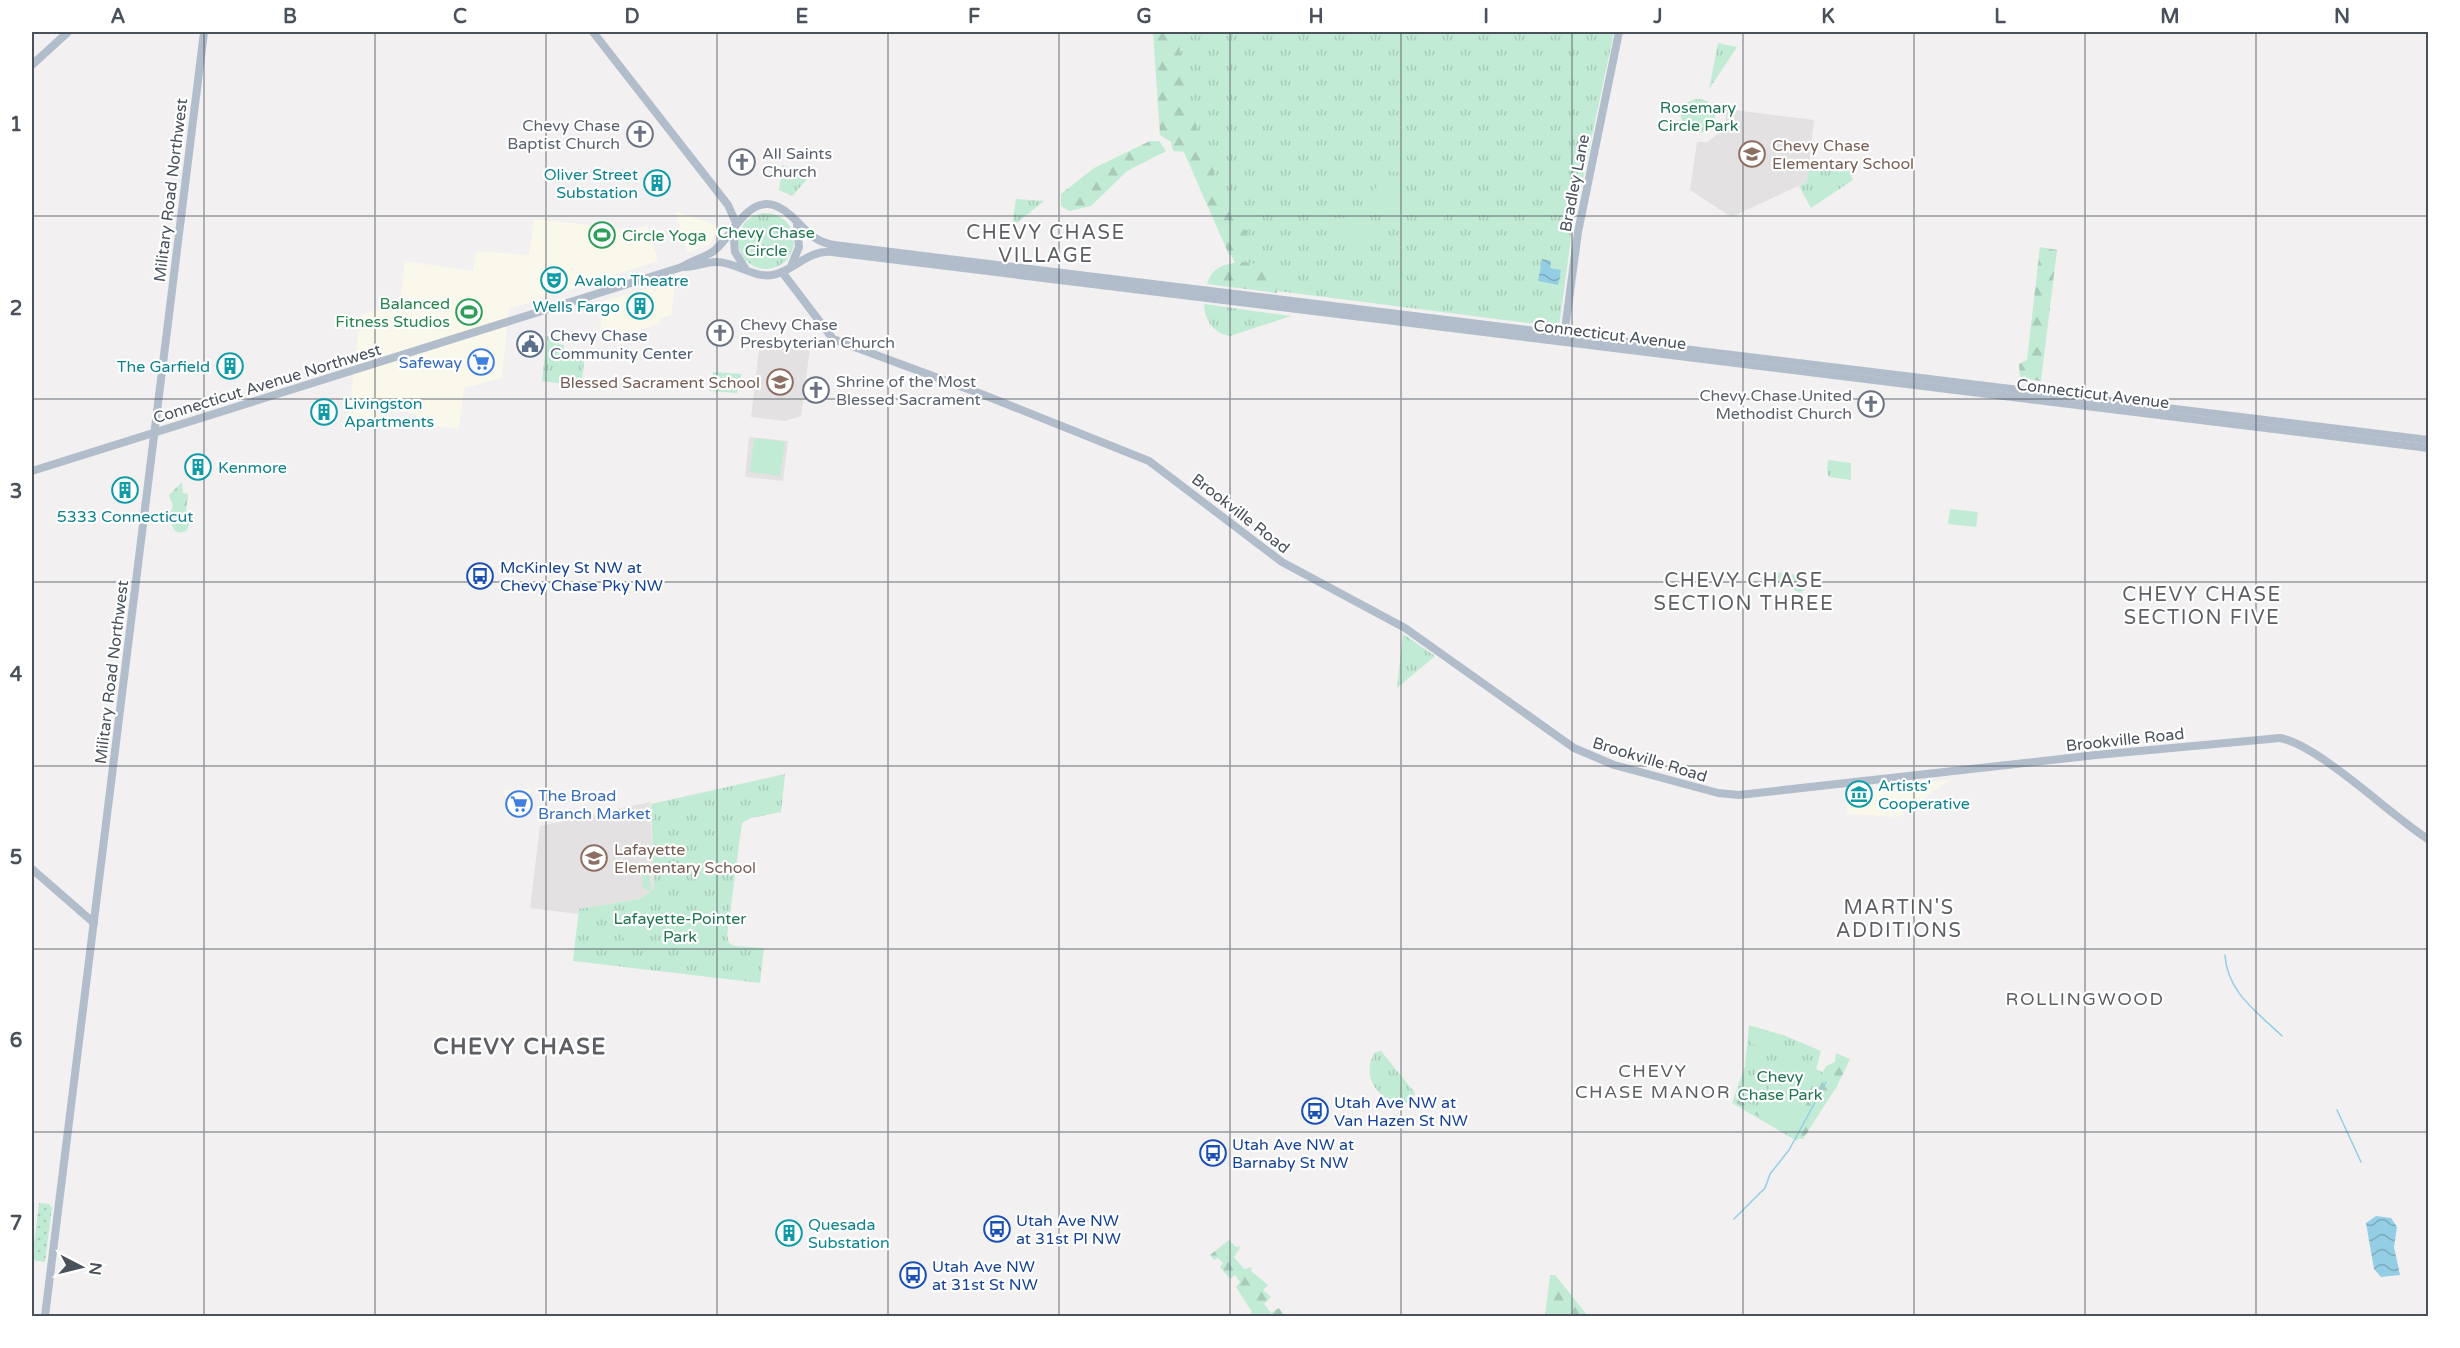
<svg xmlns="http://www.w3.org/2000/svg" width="2460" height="1348" viewBox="0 0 2460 1348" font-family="'Varela Round',sans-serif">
  <defs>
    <pattern id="grass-tufts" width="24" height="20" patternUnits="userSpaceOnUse" patternTransform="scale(1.5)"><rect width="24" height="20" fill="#c2ebd5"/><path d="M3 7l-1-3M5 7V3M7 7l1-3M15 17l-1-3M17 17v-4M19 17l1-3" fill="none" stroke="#a8cbb9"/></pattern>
    <pattern id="forest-firs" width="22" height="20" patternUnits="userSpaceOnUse" patternTransform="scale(1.5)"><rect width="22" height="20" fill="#c2ebd5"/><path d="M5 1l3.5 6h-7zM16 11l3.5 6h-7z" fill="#a8cbb9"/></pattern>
    <pattern id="garden-dots" width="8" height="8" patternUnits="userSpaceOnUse" patternTransform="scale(1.5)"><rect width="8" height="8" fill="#c2ebd5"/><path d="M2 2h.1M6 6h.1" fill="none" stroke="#a8cbb9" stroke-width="1.8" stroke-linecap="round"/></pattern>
    <pattern id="water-waves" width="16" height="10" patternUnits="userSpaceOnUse" patternTransform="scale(1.5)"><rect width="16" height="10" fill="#94cee4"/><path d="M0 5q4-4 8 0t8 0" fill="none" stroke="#7baabc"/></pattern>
  </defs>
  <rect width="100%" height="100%" fill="#f2f0f0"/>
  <g fill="#faf7eb">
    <polygon points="677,211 720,227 710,244 688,253 675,213"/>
    <polygon points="534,219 634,230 647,224 658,261 509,309 502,378 464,388 459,429 415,424 416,414 381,409 379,429 347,426 361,315 400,302 405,261 473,271 476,251 529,255"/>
    <polygon points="675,281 671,315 661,318 659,324 620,336 599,336 604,301"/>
    <polygon points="1951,779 1899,817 1847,814 1848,792"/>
    <polygon points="531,789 529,814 507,817 504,790"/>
  </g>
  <g fill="#e3e1e1">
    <polygon points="1725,109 1814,120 1807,182 1731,217 1690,190 1697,142 1708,142 1723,129 1726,117"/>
    <polygon points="760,341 790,344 806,342 810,348 801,416 785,421 751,417"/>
    <polygon points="749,437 788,441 783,481 745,477"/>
    <polygon points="650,802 654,889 639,899 580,909 579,914 530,908 540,826"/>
  </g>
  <g fill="url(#grass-tufts)">
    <polygon points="1176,32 1614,32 1572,231 1559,327 1246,287 1184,152"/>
    <polygon points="1718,43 1737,47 1709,89"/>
    <circle cx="1698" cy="116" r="17"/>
    <polygon points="782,165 810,176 792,196 779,190"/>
    <polygon points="1808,166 1849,171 1853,180 1811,208 1799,186 1807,182"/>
    <polygon points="1016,199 1044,201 1012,227"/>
    <circle cx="766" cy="241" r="28"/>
    <path d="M1204,304L1291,316L1230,336C1213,333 1205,321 1204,304Z"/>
    <polygon points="547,336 560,338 559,344 564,345 564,353 585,355 581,386 542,381"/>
    <polygon points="713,372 742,374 737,393 709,391"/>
    <polygon points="1828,460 1851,463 1851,480 1829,477 1827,473"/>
    <polygon points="1774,572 1805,576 1804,590 1800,593 1778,582"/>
    <polygon points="1403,634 1435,656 1397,688"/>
    <polygon points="785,774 781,812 751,818 742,823 727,935 729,943 734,946 764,948 760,983 573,961 579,909 639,899 651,891 643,888 641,868 648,867 651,890 654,889 651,804"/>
    <polygon points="1749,1025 1786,1036 1821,1051 1816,1069 1836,1079 1797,1141 1732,1103 1745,1066"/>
    <path d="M1381,1051L1415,1093L1412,1102C1383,1109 1358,1078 1375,1052Z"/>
  </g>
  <g fill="url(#forest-firs)">
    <polygon points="1153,32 1178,32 1181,62 1197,129 1205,140 1220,196 1241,195 1238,229 1248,230 1245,256 1229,255 1184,152 1173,151 1171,142 1160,135"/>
    <polygon points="1150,141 1159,141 1166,151 1127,171 1091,206 1069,211 1061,206 1061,194 1094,168"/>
    <polygon points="2040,247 2057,250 2041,381 2020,378 2019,364 2027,360"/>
    <path d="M1241,262C1266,265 1277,265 1277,293L1207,284C1212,267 1224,264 1241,262Z"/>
    <polygon points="182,482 183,493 188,494 186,511 192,519 186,531 179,533 174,530 169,516 173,506 169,495"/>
    <polygon points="1836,1053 1850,1059 1837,1086 1803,1139 1794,1138 1735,1102 1738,1097 1790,1125 1796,1124 1826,1066 1835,1062"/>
    <polygon points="1229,1240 1236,1247 1241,1246 1234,1257 1244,1269 1252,1267 1251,1271 1268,1285 1263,1290 1271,1297 1264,1304 1271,1313 1279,1308 1285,1316 1293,1314 1294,1316 1248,1316 1252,1312 1236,1287 1240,1282 1235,1275 1230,1279 1220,1267 1223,1263 1218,1258 1214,1260 1210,1255"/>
    <polygon points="1550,1275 1555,1275 1588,1316 1545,1316"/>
  </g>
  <polygon fill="url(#garden-dots)" points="39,1203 49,1204 52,1208 45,1262 32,1260"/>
  <g fill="#c2ebd5">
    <circle cx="1395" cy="160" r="12"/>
    <polygon points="1380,183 1400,188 1404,197 1399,206 1383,205 1376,200 1374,190"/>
    <circle cx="1433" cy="219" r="11"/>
    <polygon points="1334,218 1371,220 1376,224 1376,237 1369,240 1330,237 1327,234 1329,222"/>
    <polygon points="754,438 785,442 780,476 750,472"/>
    <polygon points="1950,509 1978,512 1976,527 1948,524"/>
    <path d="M627,905L650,918L652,923L639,946C615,941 615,922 627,905Z"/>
    <polygon points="1754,1030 1782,1036 1779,1051 1751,1044"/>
    <polygon points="1782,1064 1815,1080 1790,1126 1757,1109"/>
  </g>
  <g fill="url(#water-waves)">
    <polygon points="1542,259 1551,261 1550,268 1561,270 1558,285 1538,281"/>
    <polygon points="2376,1216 2391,1218 2397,1227 2394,1247 2400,1275 2381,1277 2374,1269 2366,1223"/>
  </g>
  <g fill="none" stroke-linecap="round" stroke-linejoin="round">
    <g stroke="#94cee4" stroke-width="1.5">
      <path d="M2225,955C2227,992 2257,1012 2282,1036"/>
      <polyline points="2337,1110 2361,1162"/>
      <polyline points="1734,1219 1765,1188 1770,1174 1789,1150 1826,1082"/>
    </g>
    <g stroke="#b2bdcb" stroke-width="8">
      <polyline points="593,32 728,205 736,223"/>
      <polyline points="32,65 68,32"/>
      <polyline points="733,229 735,252 745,268"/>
      <polyline points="792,264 799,247 797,224"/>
      <path d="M682,267C695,268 706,261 718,262C737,263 754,278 772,275C795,271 806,250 832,252L2428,448"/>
      <path d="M782,272L833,339L984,395L1149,461L1282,562L1405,628L1574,748L1614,765L1718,793L1739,795L2096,755L2280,738C2319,745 2390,815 2428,839"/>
      <polyline points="1564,337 1578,232 1619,32"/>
      <path d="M32,471L682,267C692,260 705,258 715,250C736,232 753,182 790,215C805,228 813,242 834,245L2428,440"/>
      <polyline points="32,869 94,923"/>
      <polyline points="45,1316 204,32"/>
    </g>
  </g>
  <path fill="none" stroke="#49515b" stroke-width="1.5" stroke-opacity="0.55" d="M204,32V1316M375,32V1316M546,32V1316M717,32V1316M888,32V1316M1059,32V1316M1230,32V1316M1401,32V1316M1572,32V1316M1743,32V1316M1914,32V1316M2085,32V1316M2256,32V1316M32,216H2428M32,399H2428M32,582H2428M32,766H2428M32,949H2428M32,1132H2428"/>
  <defs>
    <g id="church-ring" transform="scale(1.35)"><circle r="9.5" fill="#fff" stroke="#6b7280" stroke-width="1.5"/><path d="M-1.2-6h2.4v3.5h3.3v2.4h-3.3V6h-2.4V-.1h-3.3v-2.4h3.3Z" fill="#6b7280"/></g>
    <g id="school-ring" transform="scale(1.35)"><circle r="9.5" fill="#fff" stroke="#8d6e63" stroke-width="1.5"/><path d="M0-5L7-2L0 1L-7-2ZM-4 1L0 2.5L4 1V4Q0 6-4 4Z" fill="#8d6e63"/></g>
    <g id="building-ring" transform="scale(1.35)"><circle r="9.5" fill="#fff" stroke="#0f9aa8" stroke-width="1.5"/><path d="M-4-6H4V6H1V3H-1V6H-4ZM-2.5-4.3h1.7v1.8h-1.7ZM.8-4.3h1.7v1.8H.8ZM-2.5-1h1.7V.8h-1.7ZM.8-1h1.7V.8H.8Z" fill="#0f9aa8"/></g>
    <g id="stadium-ring" transform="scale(1.35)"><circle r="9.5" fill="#fff" stroke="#2e9e5b" stroke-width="1.5"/><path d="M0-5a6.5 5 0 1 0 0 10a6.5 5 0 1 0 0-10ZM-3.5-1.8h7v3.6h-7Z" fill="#2e9e5b"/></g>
    <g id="theatre-ring" transform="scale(1.35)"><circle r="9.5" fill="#fff" stroke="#0f9aa8" stroke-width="1.5"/><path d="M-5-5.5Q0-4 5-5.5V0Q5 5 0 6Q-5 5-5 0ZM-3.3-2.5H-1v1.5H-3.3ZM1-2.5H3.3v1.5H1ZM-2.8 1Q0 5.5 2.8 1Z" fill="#0f9aa8"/></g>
    <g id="civic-ring" transform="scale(1.35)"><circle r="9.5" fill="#fff" stroke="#5c6f8a" stroke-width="1.5"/><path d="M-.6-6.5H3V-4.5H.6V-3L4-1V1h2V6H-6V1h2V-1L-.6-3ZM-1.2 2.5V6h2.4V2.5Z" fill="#5c6f8a"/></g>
    <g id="supermarket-ring" transform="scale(1.35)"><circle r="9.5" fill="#fff" stroke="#3f7fe0" stroke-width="1.5"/><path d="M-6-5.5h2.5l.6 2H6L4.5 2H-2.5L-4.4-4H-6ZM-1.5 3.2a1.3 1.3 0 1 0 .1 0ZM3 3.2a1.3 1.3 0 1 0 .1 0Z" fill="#3f7fe0"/></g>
    <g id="bus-ring" transform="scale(1.35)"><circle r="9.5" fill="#fff" stroke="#1a4fb4" stroke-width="1.5"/><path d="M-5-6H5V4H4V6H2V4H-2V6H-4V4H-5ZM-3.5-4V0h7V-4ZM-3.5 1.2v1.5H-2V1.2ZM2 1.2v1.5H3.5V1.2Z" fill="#1a4fb4"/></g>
    <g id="museum-ring" transform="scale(1.35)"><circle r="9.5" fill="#fff" stroke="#0f9aa8" stroke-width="1.5"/><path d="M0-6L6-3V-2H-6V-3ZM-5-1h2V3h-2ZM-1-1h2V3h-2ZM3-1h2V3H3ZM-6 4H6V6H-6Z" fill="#0f9aa8"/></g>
  </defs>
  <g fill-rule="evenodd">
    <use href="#church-ring" x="640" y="134"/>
    <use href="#school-ring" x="1752" y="154"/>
    <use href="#church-ring" x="742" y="162"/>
    <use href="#building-ring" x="657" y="183"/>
    <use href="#stadium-ring" x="602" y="235"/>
    <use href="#theatre-ring" x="554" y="280"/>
    <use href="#building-ring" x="640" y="306"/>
    <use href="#stadium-ring" x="469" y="312"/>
    <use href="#church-ring" x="720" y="333"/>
    <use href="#civic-ring" x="530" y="344"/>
    <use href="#supermarket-ring" x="481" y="362"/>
    <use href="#building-ring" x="230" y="366"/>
    <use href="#school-ring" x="780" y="382"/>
    <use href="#church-ring" x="816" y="390"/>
    <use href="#church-ring" x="1871" y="404"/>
    <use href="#building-ring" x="324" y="412"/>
    <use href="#building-ring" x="198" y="467"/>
    <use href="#building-ring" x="125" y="490"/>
    <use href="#bus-ring" x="480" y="576"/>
    <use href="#museum-ring" x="1859" y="794"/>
    <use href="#supermarket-ring" x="519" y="804"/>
    <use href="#school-ring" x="594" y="858"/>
    <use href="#bus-ring" x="1315" y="1111"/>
    <use href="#bus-ring" x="1213" y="1153"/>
    <use href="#bus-ring" x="997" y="1229"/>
    <use href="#building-ring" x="789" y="1233"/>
    <use href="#bus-ring" x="913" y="1275"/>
  </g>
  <g text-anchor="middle" stroke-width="4.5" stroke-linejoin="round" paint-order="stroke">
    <g font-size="16" fill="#207651" stroke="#fff">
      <text x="1698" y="113">Rosemary<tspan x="1698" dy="18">Circle Park</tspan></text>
      <text x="766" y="238">Chevy Chase<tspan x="766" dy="18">Circle</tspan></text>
      <text x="680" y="924">Lafayette-Pointer<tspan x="680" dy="18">Park</tspan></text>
      <text x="1780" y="1082">Chevy<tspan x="1780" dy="18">Chase Park</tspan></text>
    </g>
    <g font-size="16" fill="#5b616d" stroke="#fff" text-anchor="start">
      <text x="620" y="131" text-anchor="end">Chevy Chase<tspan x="620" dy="18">Baptist Church</tspan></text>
      <text x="762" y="159">All Saints<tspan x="762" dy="18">Church</tspan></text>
      <text x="740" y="330">Chevy Chase<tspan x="740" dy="18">Presbyterian Church</tspan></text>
      <text x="836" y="387">Shrine of the Most<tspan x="836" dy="18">Blessed Sacrament</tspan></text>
      <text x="1852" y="401" text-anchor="end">Chevy Chase United<tspan x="1852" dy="18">Methodist Church</tspan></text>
    </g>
    <g font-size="16" fill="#785e54" stroke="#fff" text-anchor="start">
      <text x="1772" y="151">Chevy Chase<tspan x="1772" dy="18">Elementary School</tspan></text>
      <text x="760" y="388" text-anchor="end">Blessed Sacrament School</text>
      <text x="614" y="855">Lafayette<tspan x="614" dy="18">Elementary School</tspan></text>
    </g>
    <g font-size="16" fill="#0d838f" stroke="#fff" text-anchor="start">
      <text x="638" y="180" text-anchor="end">Oliver Street<tspan x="638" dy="18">Substation</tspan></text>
      <text x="574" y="286">Avalon Theatre</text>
      <text x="620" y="312" text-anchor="end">Wells Fargo</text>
      <text x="210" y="372" text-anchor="end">The Garfield</text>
      <text x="344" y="409">Livingston<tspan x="344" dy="18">Apartments</tspan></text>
      <text x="218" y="473">Kenmore</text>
      <text x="125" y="522" text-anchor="middle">5333 Connecticut</text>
      <text x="1878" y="791">Artists'<tspan x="1878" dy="18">Cooperative</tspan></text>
      <text x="808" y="1230">Quesada<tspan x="808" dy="18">Substation</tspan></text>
    </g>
    <g font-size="16" fill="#49515b" stroke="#fff">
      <text transform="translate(1574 183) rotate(-79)" y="6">Bradley Lane</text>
      <text transform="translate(170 190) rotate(-83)" y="6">Military Road Northwest</text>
      <text transform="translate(1610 334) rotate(7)" y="6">Connecticut Avenue</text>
      <text transform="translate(267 383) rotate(-17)" y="6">Connecticut Avenue Northwest</text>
      <text transform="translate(2093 393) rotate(7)" y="6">Connecticut Avenue</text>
      <text transform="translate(1241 513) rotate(38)" y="6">Brookville Road</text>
      <text transform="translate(111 672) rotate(-83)" y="6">Military Road Northwest</text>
      <text transform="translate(2125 739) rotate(-6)" y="6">Brookville Road</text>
      <text transform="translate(1650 759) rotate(17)" y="6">Brookville Road</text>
    </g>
    <g font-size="16" fill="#27864d" stroke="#fff" text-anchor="start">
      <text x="622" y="241">Circle Yoga</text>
      <text x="450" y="309" text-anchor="end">Balanced<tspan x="450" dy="18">Fitness Studios</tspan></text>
    </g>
    <g font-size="16" fill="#4e5e75" stroke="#fff" text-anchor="start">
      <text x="550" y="341">Chevy Chase<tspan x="550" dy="18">Community Center</tspan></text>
    </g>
    <g font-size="16" fill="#366cbe" stroke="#fff" text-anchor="end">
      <text x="462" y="368">Safeway</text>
      <text x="538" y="801" text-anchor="start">The Broad<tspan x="538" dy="18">Branch Market</tspan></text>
    </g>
    <g font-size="16" fill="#164399" stroke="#fff" text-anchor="start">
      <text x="500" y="573">McKinley St NW at<tspan x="500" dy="18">Chevy Chase Pky NW</tspan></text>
      <text x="1334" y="1108">Utah Ave NW at<tspan x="1334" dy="18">Van Hazen St NW</tspan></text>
      <text x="1232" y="1150">Utah Ave NW at<tspan x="1232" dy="18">Barnaby St NW</tspan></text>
      <text x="1016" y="1226">Utah Ave NW<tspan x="1016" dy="18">at 31st Pl NW</tspan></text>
      <text x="932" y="1272">Utah Ave NW<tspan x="932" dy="18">at 31st St NW</tspan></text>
    </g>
    <g font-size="18" letter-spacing="1.5" fill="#5d5f64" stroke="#fff">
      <text x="2085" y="1005">ROLLINGWOOD</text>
      <text x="1653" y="1077">CHEVY<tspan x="1653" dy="21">CHASE MANOR</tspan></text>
    </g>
    <g font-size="20" letter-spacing="1.5" fill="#5d5f64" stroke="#fff">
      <text x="1046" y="239">CHEVY CHASE<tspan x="1046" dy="23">VILLAGE</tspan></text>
      <text x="1744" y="587">CHEVY CHASE<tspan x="1744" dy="23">SECTION THREE</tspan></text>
      <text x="2202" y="601">CHEVY CHASE<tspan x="2202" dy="23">SECTION FIVE</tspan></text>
      <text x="1899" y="914">MARTIN'S<tspan x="1899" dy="23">ADDITIONS</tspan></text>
    </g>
    <g font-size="22" font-weight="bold" letter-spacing="1.5" fill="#5d5f64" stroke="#fff">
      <text x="520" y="1054">CHEVY CHASE</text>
    </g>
  </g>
  <rect width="2460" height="1348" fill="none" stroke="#ffffff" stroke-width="66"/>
  <g transform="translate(81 1267) rotate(97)" stroke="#ffffff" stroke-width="4.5" paint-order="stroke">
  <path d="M0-4.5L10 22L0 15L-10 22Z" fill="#49515b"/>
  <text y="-9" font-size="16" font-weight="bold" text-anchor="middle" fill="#49515b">N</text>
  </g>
  <rect x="33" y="33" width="2394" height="1282" fill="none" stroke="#49515b" stroke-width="2"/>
  <g font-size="20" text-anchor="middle" font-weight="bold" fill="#49515b">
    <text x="118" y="23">A</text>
    <text x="290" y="23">B</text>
    <text x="460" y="23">C</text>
    <text x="632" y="23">D</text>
    <text x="802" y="23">E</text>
    <text x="974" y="23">F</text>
    <text x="1144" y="23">G</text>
    <text x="1316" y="23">H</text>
    <text x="1486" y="23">I</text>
    <text x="1658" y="23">J</text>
    <text x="1828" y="23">K</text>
    <text x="2000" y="23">L</text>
    <text x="2170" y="23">M</text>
    <text x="2342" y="23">N</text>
    <text x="16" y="131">1</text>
    <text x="16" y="315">2</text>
    <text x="16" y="498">3</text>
    <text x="16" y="681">4</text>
    <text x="16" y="864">5</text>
    <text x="16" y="1047">6</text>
    <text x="16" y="1230">7</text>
  </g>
</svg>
